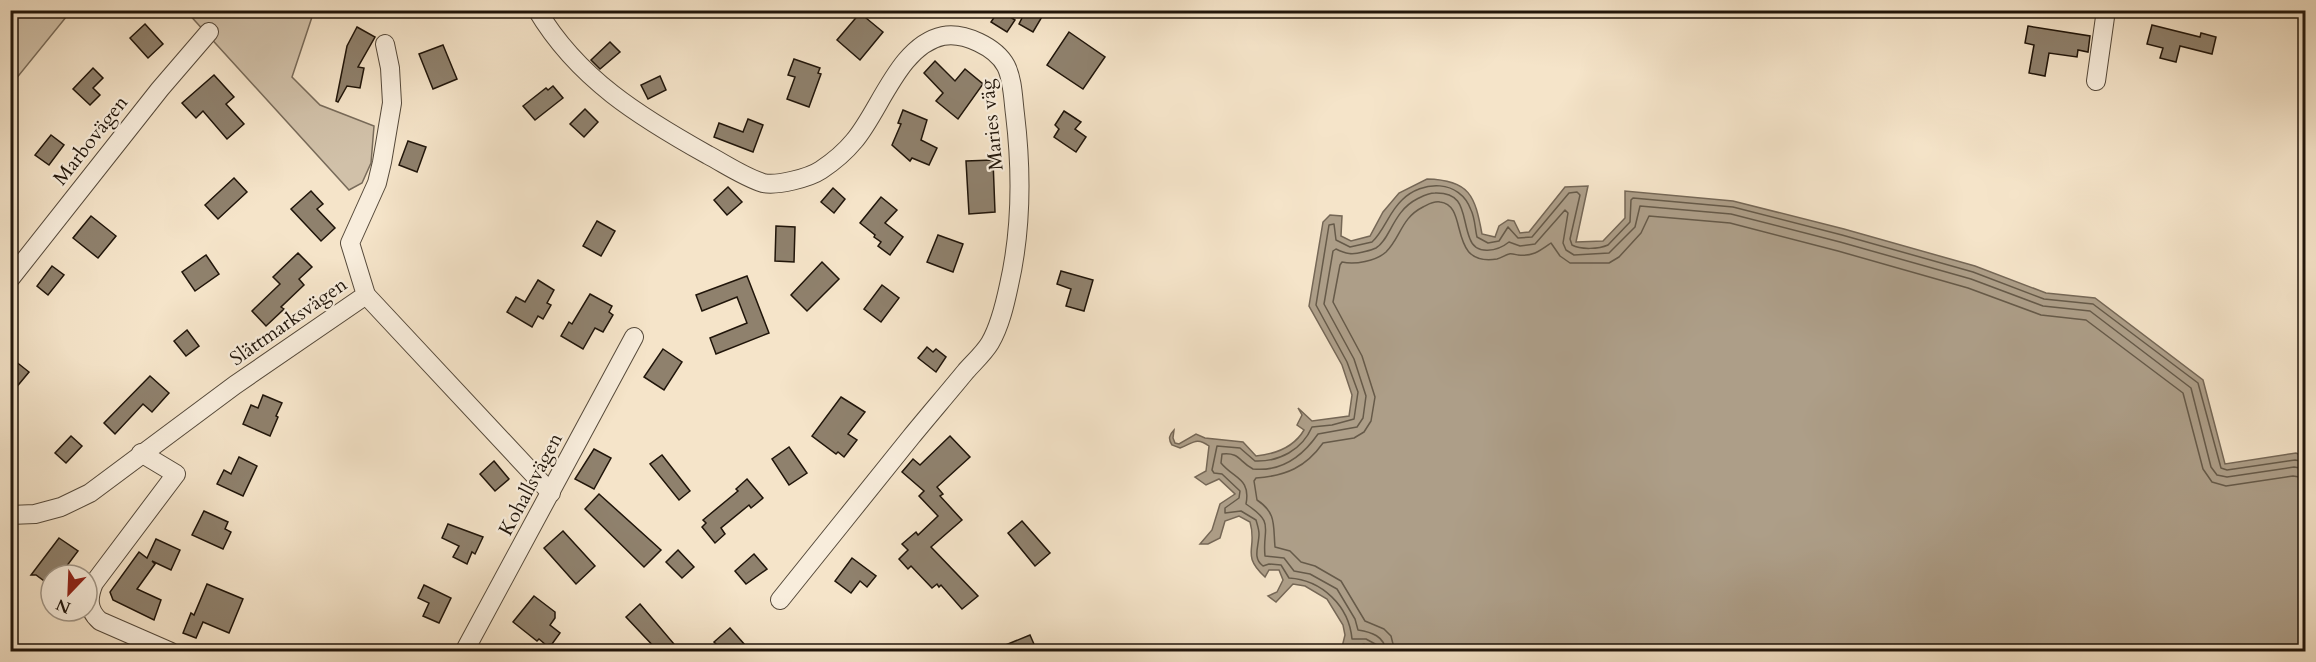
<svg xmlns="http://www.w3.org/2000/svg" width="2316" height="662" viewBox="0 0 2316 662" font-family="Cardo,serif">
  <rect width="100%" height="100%" fill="#f5e4c9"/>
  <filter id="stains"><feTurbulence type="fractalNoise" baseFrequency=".00333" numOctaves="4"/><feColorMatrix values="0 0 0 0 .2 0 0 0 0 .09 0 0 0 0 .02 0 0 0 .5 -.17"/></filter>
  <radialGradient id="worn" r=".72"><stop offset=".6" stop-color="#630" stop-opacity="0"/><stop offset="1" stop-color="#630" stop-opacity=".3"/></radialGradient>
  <g fill="#d1c1a9" stroke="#786b5a" stroke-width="1.5">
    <polygon points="11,10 71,11 11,85 10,11"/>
    <polygon points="186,11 314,11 292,77 320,105 374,126 371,163 362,183 349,190"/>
  </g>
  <path fill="#ad9e88" stroke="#756756" stroke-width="1.5" d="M1427,179C1470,180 1475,196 1482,234L1495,237L1499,226L1508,220L1514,221L1520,233L1529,232L1565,187L1588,186L1576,242L1603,241L1625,218V191L1733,201L1844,229L1975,266L2046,293L2095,298L2203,380L2225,464L2296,453L2305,457V651L1378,652L1364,644L1352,648L1350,651H1345L1342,647L1345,635L1343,625L1327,599L1305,586L1293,584L1276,602L1268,596L1277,592L1283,580L1279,570H1269L1265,577C1240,554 1258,549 1250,522L1239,516L1225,521L1220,538L1208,544H1200L1212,530L1220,504L1235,494L1219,479L1206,485L1195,477L1206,471L1209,446C1196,436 1192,444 1180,448L1172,445C1168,439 1169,435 1174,430L1173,438L1175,443L1179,444L1196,434L1205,438L1243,442L1256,456C1276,454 1294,447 1304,430L1297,425L1302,415L1298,408L1312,421L1349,416L1352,395L1342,365L1309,306L1323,222L1330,215L1342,216L1341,236L1351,241L1370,236L1383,212L1399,193Z"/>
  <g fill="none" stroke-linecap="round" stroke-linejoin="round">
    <g stroke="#665a49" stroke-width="1.5">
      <path d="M1379,652L1377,645L1366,639H1352C1349,606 1322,580 1289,578L1281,565L1269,564L1263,566C1252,558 1259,546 1259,534C1259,529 1257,524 1256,520L1241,511L1225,513V508L1239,498L1240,491L1222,474L1214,473L1212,470L1217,446L1240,448L1255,461C1279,462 1302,450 1312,427L1332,425L1354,419L1358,392L1347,362L1316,305L1329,225L1334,224L1336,240L1350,247L1372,242C1384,231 1389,212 1402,200C1422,180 1460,179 1471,210C1475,218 1475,229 1477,237L1488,243L1499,241L1508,227L1518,238L1532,237L1569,193L1577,192L1580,195L1570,239L1572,245C1581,250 1599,249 1608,245L1630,222L1631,200L1633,198L1733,207L1842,235L1973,272L2044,299L2093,304L2198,383L2221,468L2227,470L2295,460L2306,462"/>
      <path d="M1386,652C1385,636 1371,632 1358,630L1355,619L1337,589L1310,574L1294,571L1284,558L1265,556C1262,527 1276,524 1246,504C1251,478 1234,479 1221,463L1222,454C1240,452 1239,462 1253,469C1282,472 1302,457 1318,434L1357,427L1363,418L1366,396L1354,359L1324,304L1333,251L1336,249C1346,254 1352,255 1363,252C1367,251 1372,250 1376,248C1390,240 1393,211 1417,199C1423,196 1428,193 1435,193C1467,192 1461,217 1470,239C1476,256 1498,251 1509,242L1520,246L1535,244L1565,210L1568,213L1563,243L1566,250L1574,255L1609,253L1635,227L1640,206L1731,214L1840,242L1971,279L2043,306L2090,311L2191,388L2211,467L2217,475L2227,477L2294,467L2306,469"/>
      <path d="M1395,652L1391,636L1384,629L1365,621L1341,581L1315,566L1301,562L1290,551L1275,547C1273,526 1277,513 1257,500L1254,481L1256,478C1286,476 1306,467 1323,443L1354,438L1364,432L1371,421L1375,397L1362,356L1333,302L1340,265L1342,262C1355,265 1376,261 1386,252C1401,237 1401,218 1423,207C1429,204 1433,201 1440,202C1470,205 1446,267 1497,259C1502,258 1505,255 1509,254C1511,253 1517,255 1518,255C1533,257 1541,250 1551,243L1560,256L1570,263H1609L1619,257L1641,233L1649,216L1730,223L1838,251L1968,288L2041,315L2086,320L2183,393L2203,469L2212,482L2226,486L2293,476L2306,478"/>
    </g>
  </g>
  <g fill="#8f816d" stroke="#20150a" stroke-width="1.5">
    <polygon points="999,10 1015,20 1007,32 991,22"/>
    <polygon points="1026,10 1046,10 1033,32 1019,24"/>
    <polygon points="860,13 883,32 860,60 837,40"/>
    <polygon points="145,24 163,44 148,58 130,38"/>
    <polygon points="2152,25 2200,37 2201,33 2216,37 2212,54 2180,46 2176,62 2160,58 2163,48 2147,44"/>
    <polygon points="2028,26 2090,36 2088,52 2078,50 2077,57 2049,53 2045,76 2029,73 2034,45 2025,43"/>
    <polygon points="357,27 375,37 358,67 364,68 360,88 347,86 338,102 336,101 347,46"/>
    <polygon points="1069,32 1105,57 1083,89 1047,65"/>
    <polygon points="610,42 620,52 600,69 591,60"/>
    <polygon points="443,45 457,79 433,89 419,54"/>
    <polygon points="794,59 820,68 818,73 821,74 809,107 787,99 795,77 788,75"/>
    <polygon points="935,61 955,81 965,69 983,84 958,119 936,101 943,93 924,73"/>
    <polygon points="93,68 103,78 93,88 100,95 90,105 73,89"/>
    <polygon points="214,75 234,97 226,104 244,124 227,139 203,111 196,118 182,103"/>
    <polygon points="660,76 666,90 648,99 641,85"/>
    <polygon points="553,86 563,98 535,120 523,106 546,88 548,90"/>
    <polygon points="585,109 598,122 584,137 570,124"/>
    <polygon points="903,110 927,120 921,140 937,148 929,165 912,158 910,161 892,145 901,124 898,123"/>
    <polygon points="1064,111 1081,122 1075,129 1086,137 1076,152 1054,137 1059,129 1055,125"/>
    <polygon points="748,119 763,125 753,152 714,137 719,123 743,132"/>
    <polygon points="51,135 64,145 49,165 35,155"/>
    <polygon points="408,141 426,147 417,172 399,165"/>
    <polygon points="993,160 995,212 969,214 966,161"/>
    <polygon points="234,178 247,192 218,219 205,205"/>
    <polygon points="728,187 742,202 727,215 714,200"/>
    <polygon points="833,188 845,199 834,213 821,202"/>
    <polygon points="311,191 323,204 317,209 335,228 321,241 291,209"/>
    <polygon points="881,197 897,210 885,223 903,237 890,255 878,246 881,242 874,237 875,235 860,223"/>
    <polygon points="91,216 116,236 98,258 73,238"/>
    <polygon points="597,221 615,231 601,256 583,246"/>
    <polygon points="776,226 795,227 794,262 775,261"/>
    <polygon points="938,235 963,244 953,272 927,262"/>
    <polygon points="298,253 312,267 299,279 304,285 281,307 284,309 266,326 252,311 280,284 273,277"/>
    <polygon points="206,255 219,274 195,291 182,272"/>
    <polygon points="822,262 839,279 807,311 791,295"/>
    <polygon points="52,266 64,275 48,295 37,286"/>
    <polygon points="1061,271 1093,280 1084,311 1066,306 1071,289 1057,284"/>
    <polygon points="747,276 769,333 716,354 710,338 747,323 737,297 702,311 696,295"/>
    <polygon points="538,280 554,290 547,303 551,305 543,319 538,316 532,327 507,312 516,297 525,302"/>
    <polygon points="882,285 899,298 881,322 864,309"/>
    <polygon points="590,294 612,306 609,312 613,315 603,332 595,328 583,349 561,336 569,322 572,324"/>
    <polygon points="187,330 199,346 186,356 174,341"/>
    <polygon points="927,347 933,352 936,349 946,357 936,372 918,358"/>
    <polygon points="663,349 682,362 664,390 644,377"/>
    <polygon points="10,357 29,372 10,395"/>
    <polygon points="150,376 169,393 152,412 143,404 115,434 104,423"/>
    <polygon points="263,395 282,403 276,416 278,417 270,436 243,424 251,405 258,408"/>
    <polygon points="841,397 865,412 848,434 857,440 844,457 838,452 836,454 812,436"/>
    <polygon points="71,436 82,446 66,463 55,453"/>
    <polygon points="950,436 970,457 937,487 943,494 940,496 962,520 931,547 978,596 962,609 941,585 939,587 937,584 932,588 911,566 908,569 899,559 908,550 902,544 916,532 918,535 938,516 919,496 924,491 902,472 913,459 920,465"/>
    <polygon points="789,447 807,473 789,485 772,459"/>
    <polygon points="594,449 611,458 594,489 575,479"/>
    <polygon points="662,455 690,491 679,500 650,464"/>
    <polygon points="239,457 257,466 243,496 217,484 224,470 231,474"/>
    <polygon points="494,461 509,479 495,491 480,474"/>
    <polygon points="747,479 763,498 751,508 749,505 721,528 725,534 715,543 702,527 706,523 703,520 738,491 736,489"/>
    <polygon points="599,494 661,550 644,567 585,509"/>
    <polygon points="204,511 228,522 225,529 231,532 223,549 192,535"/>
    <polygon points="1022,521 1050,553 1035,566 1008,533"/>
    <polygon points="448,524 483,537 475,554 472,552 467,564 453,557 459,546 442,538"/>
    <polygon points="563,531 595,566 576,584 544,548"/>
    <polygon points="59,538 78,551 60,575 51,575 51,586 36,575 31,575"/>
    <polygon points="156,539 180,550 171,570 152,561 155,564 137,589 161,600 154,620 113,600 110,592 139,552 147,558"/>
    <polygon points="678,550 694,567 682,578 666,562"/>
    <polygon points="754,554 767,569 746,584 735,571"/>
    <polygon points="852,558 876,576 867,587 860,581 851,593 835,581"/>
    <polygon points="207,584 243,599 229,633 203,622 196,638 183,633 191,613 194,615"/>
    <polygon points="424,585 451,598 439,623 423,616 429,603 418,598"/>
    <polygon points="534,596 555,612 555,618 550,625 560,633 552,644 546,645 539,639 537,641 513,622"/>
    <polygon points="640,604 674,644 664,651 658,651 626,617"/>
    <polygon points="730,628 745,645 738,651 723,651 714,642"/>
    <polygon points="1030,635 1037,651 991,651"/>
  </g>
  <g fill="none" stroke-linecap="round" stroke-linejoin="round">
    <g stroke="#55493a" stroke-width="20">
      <g id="street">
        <path d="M537,10C578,79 640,117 708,155C725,164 744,177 763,183C777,186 809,178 821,170C833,162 845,152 854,141C880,111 899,45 943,36C964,32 996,47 1006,66C1013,80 1013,99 1015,114C1022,172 1022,228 1009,285C1005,304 1000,326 990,343C984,353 974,362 966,371C948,393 929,415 911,437C867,491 824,546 780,600"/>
        <polyline points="2096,81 2106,10"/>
        <polyline points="10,279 160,89 209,32"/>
        <polyline points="366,295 551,493"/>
        <path d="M141,453L176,474L94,583C88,597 87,610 100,621L171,652"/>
        <polyline points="10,515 35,514 61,507 90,493 235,385 366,295 350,243 377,183 382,162 392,103 390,68 385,44"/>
        <polyline points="464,652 634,337"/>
      </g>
    </g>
    <use href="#street" stroke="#f8eddc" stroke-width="18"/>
  </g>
  <g text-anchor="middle" stroke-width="4.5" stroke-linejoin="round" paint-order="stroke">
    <g font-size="20" fill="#20150a" stroke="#f8eddc">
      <text transform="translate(991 125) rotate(-96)" y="7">Maries väg</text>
      <text transform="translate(90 140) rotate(-52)" y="7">Marbovägen</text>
      <text transform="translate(288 321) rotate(-35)" y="7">Slättmarksvägen</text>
      <text transform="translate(530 484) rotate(-62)" y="7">Kohallsvägen</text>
    </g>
  </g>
  <rect width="2316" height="662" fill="none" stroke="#f5e4c9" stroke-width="36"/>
  <rect x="12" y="12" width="2292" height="638" fill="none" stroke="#20150a" stroke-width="3"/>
  <rect x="18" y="18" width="2280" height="626" fill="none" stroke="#20150a" stroke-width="1.5"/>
  <g transform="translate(69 593) rotate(203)"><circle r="28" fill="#f8eddc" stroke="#a29788" stroke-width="1.5"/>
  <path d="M0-4.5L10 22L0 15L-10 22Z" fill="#8f2418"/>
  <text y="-9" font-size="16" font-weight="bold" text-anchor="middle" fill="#20150a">N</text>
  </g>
  <rect width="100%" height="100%" filter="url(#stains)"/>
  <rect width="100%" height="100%" fill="url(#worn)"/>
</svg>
